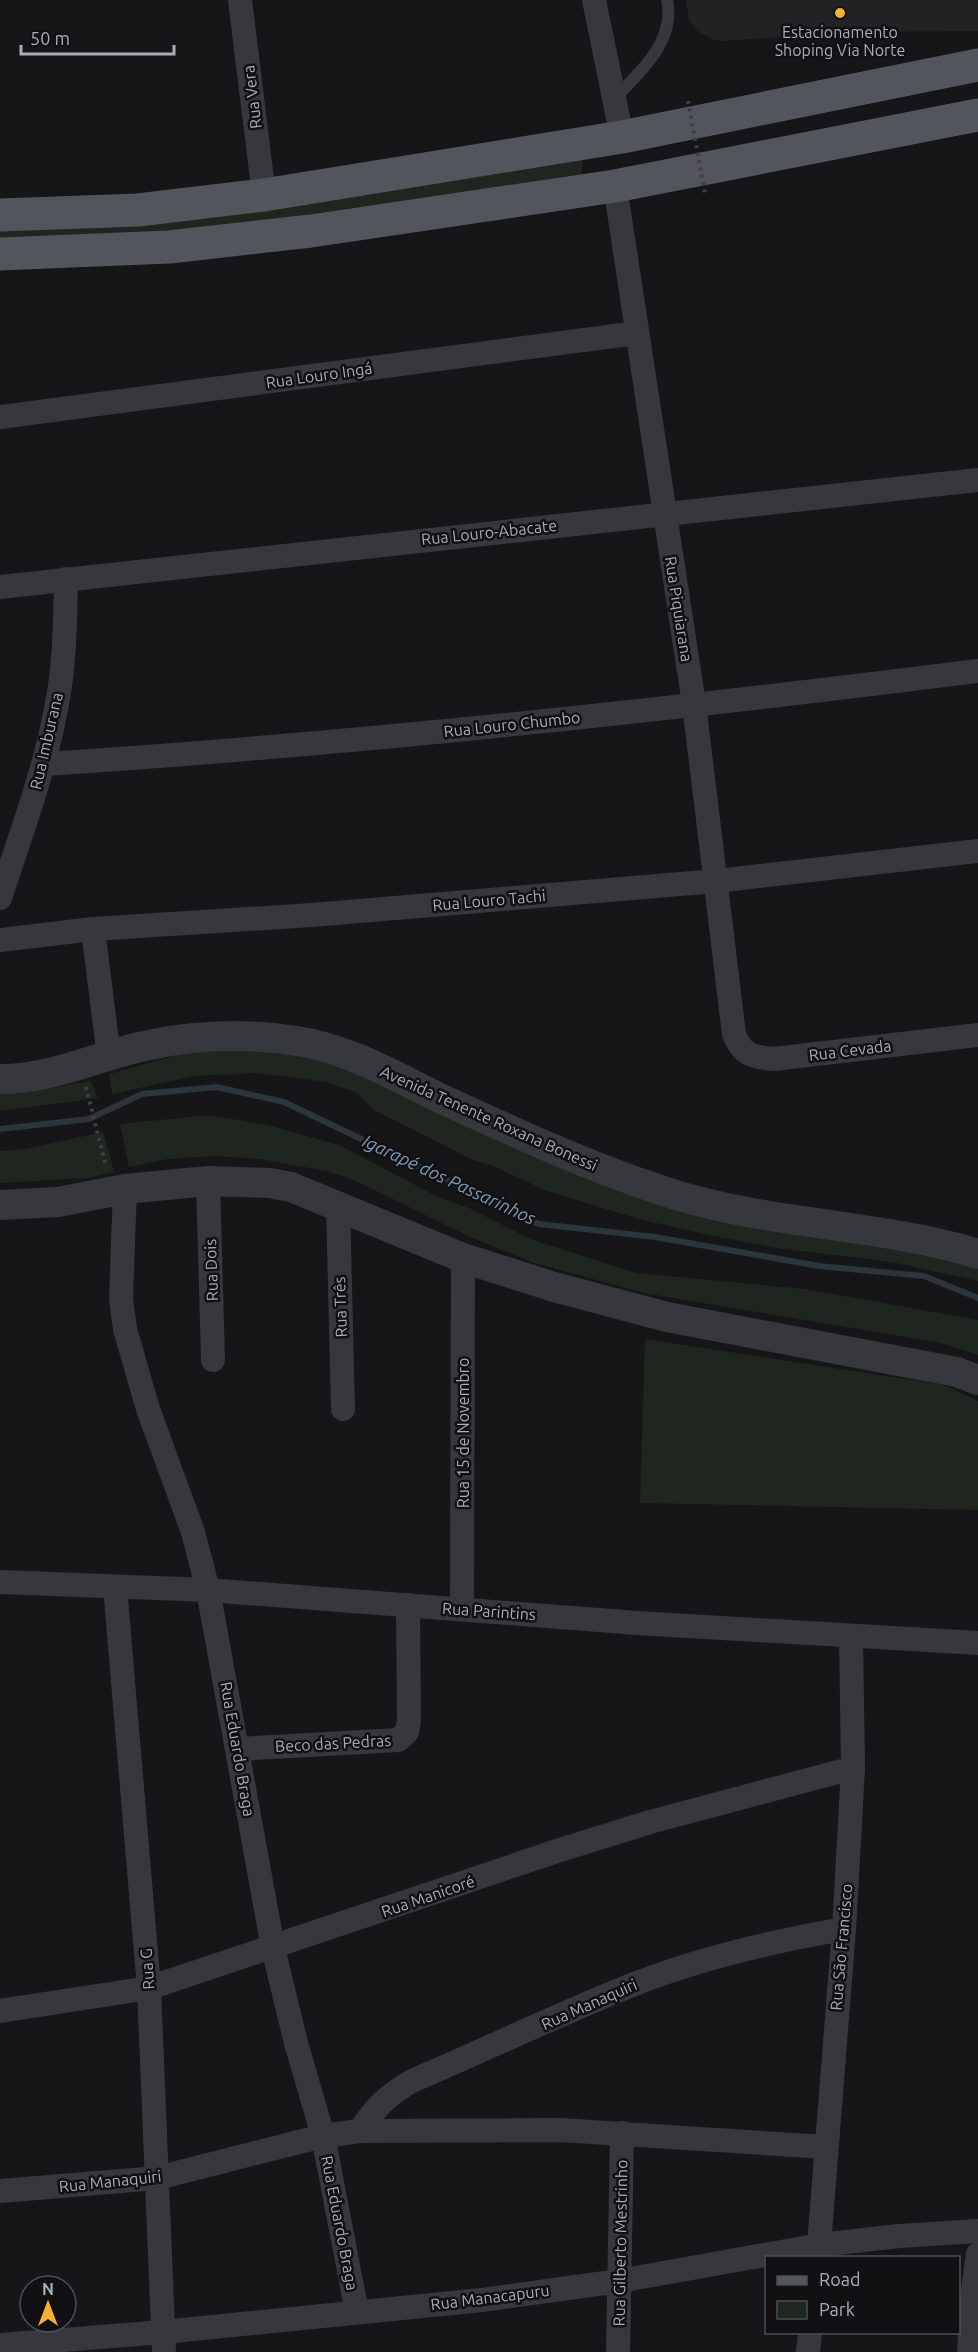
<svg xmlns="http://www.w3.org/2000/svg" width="978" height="2352" viewBox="0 0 978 2352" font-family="Ubuntu,sans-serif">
  <rect width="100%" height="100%" fill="#161618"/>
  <polygon fill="#222225" points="686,0 978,0 978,31 861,32 722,41 713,40 698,31 689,21"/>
  <g fill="#1e261f">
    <polygon points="576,156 582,161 582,175 181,233 0,241 0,224"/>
    <polygon points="224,1049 319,1054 564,1162 978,1260 978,1281 892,1262 777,1248 708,1235 639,1219 547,1191 493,1166 473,1160 374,1110 357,1093 327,1082 257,1073 194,1076 112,1094 109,1074 178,1055"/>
    <polygon points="91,1081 98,1098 0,1111 0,1087 31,1091"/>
    <polygon points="209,1115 268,1125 339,1145 440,1198 469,1208 530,1239 636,1273 805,1289 978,1320 978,1355 941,1343 644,1293 534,1263 468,1236 354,1180 326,1171 259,1159 214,1156 168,1159 129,1167 120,1124"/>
    <polygon points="103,1132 114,1172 88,1178 0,1183 0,1151 26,1149"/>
    <polygon points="645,1339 944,1385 978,1401 978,1510 640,1503"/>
  </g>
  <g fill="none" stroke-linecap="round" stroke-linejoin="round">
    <polyline stroke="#2c353c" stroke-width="6" points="0,1129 89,1119 142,1094 217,1087 284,1102 539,1224 655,1237 819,1266 924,1276 978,1298"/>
    <polyline stroke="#3d3f44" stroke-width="4" stroke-dasharray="3 4.5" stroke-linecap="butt" points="86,1087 106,1167"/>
    <path stroke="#37383d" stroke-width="12" d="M614,99C640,72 676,41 667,0"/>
    <g stroke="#37383d" stroke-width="24">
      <polyline points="240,0 264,195"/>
      <polyline points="594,0 622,137"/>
      <path d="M615,186L694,704L734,1034C742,1055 752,1057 774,1059L978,1035"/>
      <polyline points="0,417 637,333"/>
      <polyline points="0,587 978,480"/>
      <path d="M44,764C356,744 668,710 978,671"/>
      <path d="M0,898C21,834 45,770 57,704C65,663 65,621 66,579"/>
      <polyline points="93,929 109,1057"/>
      <polyline points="0,940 93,929 312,915 716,881 978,851"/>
      <polyline points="208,1181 213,1360"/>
      <polyline points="125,1189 121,1299 125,1329 148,1409 193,1532 208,1590 273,1948 296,2043 323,2136 357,2312"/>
      <polyline points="338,1204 343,1409"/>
      <polyline points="0,1582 208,1590 637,1623 978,1643"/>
      <polyline points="115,1587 149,1988 164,2352"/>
      <polyline points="462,1608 463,1258"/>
      <polyline points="238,1749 398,1740 407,1732 409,1720 408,1605"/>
      <polyline points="0,2011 149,1988 560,1850 650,1822 853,1768"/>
      <path d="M360,2131C374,2108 388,2095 412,2081C487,2049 561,2013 637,1983C704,1957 774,1941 844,1929"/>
      <polyline points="0,2191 157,2178 323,2136 360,2131 560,2130 826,2147"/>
      <polyline points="818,2258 844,1929 853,1768 851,1636"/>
      <polyline points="0,2345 163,2332 482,2300 619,2281 820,2245 899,2236 978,2231"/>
      <polyline points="618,2352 622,2133"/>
      <polyline points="808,2352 810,2332"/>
      <polyline points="969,2352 972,2297 978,2254"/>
    </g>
    <g stroke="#37383d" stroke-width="30">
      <path d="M0,1079C51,1079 95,1057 144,1046C194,1035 246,1033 297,1041C350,1049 396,1077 444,1100C520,1135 596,1170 676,1195C774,1225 880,1224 978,1254"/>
      <polyline points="0,1205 58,1202 125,1189 208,1181 270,1183 291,1187 463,1258 554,1287 667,1317 957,1372 978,1380"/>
    </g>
    <g stroke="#53555c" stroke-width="33">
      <polyline points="0,215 138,210 264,195 622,137 978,65"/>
      <polyline points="0,254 169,247 311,231 615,186 978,115"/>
    </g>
    <polyline stroke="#3d3f44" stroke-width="4" stroke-dasharray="3 4.5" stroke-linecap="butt" points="688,101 705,193"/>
  </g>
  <circle fill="#f2b134" stroke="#111113" stroke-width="2" cx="840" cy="13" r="6"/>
  <g text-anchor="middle" stroke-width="5" stroke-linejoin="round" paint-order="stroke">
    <g font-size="16" fill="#a8adb8" stroke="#111113">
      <text x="840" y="38">Estacionamento<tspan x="840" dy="18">Shoping Via Norte</tspan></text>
    </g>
    <g font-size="16" fill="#a8adb8" stroke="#111113">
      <text transform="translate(252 97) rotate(-97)" y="6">Rua Vera</text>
      <text transform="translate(319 375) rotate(-8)" y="6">Rua Louro Ingá</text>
      <text transform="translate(489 532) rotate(-6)" y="6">Rua Louro-Abacate</text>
      <text transform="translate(679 609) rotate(81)" y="6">Rua Piquiarana</text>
      <text transform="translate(512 724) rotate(-6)" y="6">Rua Louro Chumbo</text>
      <text transform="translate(46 741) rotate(-77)" y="6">Rua Imburana</text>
      <text transform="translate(489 900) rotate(-5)" y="6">Rua Louro Tachi</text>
      <text transform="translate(850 1050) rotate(-7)" y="6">Rua Cevada</text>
      <text transform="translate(489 1118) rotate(24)" y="6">Avenida Tenente Roxana Bonessi</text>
      <text transform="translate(211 1270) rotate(-92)" y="6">Rua Dois</text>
      <text transform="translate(340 1307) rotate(-92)" y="6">Rua Três</text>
      <text transform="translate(463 1433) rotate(-90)" y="6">Rua 15 de Novembro</text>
      <text transform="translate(489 1611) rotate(4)" y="6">Rua Parintins</text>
      <text transform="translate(333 1743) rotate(-3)" y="6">Beco das Pedras</text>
      <text transform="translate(238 1749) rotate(80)" y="6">Rua Eduardo Braga</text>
      <text transform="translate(428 1896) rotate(-19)" y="6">Rua Manicoré</text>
      <text transform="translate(841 1947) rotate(-85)" y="6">Rua São Francisco</text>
      <text transform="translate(147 1969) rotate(-94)" y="6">Rua G</text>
      <text transform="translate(589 2004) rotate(-24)" y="6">Rua Manaquiri</text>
      <text transform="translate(110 2181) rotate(-6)" y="6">Rua Manaquiri</text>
      <text transform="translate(340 2223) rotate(79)" y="6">Rua Eduardo Braga</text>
      <text transform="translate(620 2243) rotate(-89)" y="6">Rua Gilberto Mestrinho</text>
      <text transform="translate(490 2297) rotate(-7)" y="6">Rua Manacapuru</text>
    </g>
    <g font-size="18" font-style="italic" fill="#7f9bb3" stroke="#111113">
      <text transform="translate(449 1180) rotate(25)" y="6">Igarapé dos Passarinhos</text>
    </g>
  </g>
  <rect x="765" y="2256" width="195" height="78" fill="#111113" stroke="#4d4f55" stroke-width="1.5"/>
  <rect x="777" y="2276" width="30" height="9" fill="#53555c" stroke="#4d4f55" stroke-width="1.5"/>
  <text x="819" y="2286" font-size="18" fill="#a8adb8">Road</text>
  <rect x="777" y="2301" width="30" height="18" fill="#1e261f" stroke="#4d4f55" stroke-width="1.5"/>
  <text x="819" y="2316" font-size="18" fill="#a8adb8">Park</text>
  <g transform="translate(48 2304)"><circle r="28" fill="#111113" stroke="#4d4f55" stroke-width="1.5"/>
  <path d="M0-4.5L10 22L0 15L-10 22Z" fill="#f2b134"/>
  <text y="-9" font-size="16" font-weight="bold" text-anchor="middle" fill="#a8adb8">N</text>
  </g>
  <path d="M21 45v9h153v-9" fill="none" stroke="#a8adb8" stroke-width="3"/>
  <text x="30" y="45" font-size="18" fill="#a8adb8" stroke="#111113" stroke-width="4.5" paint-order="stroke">50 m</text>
</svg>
